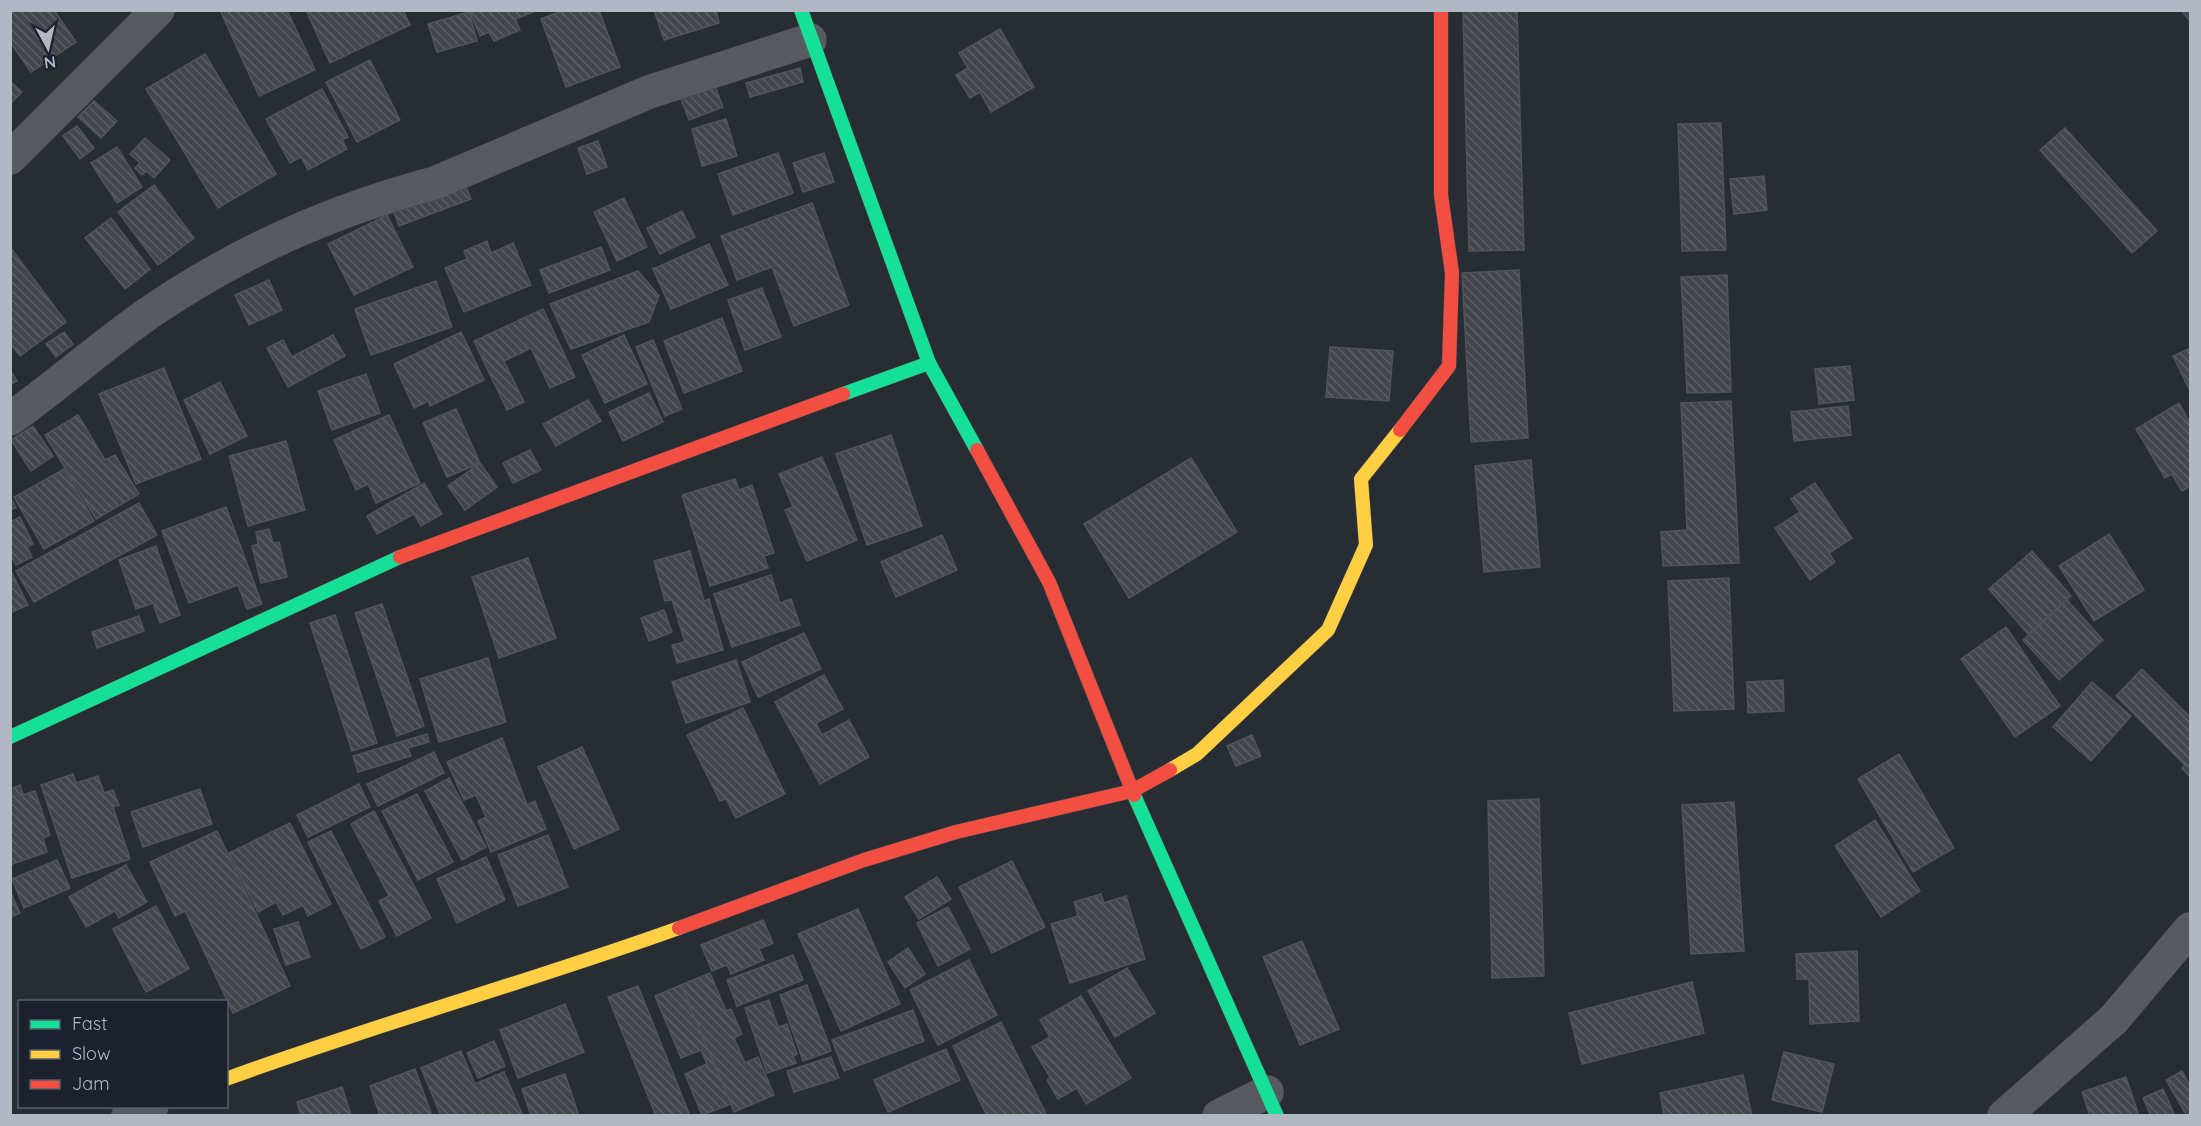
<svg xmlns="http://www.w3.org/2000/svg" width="2201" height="1126" viewBox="0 0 2201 1126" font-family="Quicksand,sans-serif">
  <defs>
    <pattern id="building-back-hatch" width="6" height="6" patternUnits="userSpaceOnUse" patternTransform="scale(1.5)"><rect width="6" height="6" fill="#42454b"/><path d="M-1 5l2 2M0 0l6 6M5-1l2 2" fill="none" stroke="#5b5e63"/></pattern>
  </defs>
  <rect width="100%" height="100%" fill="#282c33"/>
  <g fill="url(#building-back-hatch)" stroke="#4f535b" stroke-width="1.5">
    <polygon points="10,10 54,10 76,42 31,72 10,42"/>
    <polygon points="220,10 287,10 315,70 259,96"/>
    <polygon points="306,10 403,10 410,25 330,63"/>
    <polygon points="469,10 536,10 536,11 515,19 520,30 494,41 489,32 480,36"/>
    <polygon points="564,10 599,10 620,67 566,87 541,19"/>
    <polygon points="654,10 716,10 719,23 664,40"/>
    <polygon points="1463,10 1517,10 1524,250 1469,251"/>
    <polygon points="2181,10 2190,10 2190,21"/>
    <polygon points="469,12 477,41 437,52 428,24"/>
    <polygon points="1000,29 1034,87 991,112 980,92 970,98 956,75 968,68 959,53"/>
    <polygon points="205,54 276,174 218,208 146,89"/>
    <polygon points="370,60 400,120 357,142 326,82"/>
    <polygon points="800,68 803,82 750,97 746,83"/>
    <polygon points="10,81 22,92 10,104"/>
    <polygon points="715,86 723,107 689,120 681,99"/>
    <polygon points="322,89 348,137 342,140 347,149 308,170 301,157 290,163 266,119"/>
    <polygon points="94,101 117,121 101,138 78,117"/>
    <polygon points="726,119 737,156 702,166 692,129"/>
    <polygon points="1721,123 1726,250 1682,251 1678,124"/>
    <polygon points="77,126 94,148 80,159 63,136"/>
    <polygon points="2065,128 2157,231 2132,253 2040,150"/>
    <polygon points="145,138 170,160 154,178 146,171 142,175 135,168 140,163 130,154"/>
    <polygon points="598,141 607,167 587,174 578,148"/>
    <polygon points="117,147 142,187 117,203 91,163"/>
    <polygon points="778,153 793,193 733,215 718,174"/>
    <polygon points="824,153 834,182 803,192 793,163"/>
    <polygon points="1764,176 1767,210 1734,214 1730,179"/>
    <polygon points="463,179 471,199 399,226 392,207"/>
    <polygon points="154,185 194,238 158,265 118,212"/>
    <polygon points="624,198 647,247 617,261 594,212"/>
    <polygon points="812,203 849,305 794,326 772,267 737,280 721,236"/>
    <polygon points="682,211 695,237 660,254 647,228"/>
    <polygon points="387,215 413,267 354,295 328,244"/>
    <polygon points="111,218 150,269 125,289 85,238"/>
    <polygon points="487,241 491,253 513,243 531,285 464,312 445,268 467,259 464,251"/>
    <polygon points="709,244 728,285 671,309 653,269"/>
    <polygon points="10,247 66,322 20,356 10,343"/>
    <polygon points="601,247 610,270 549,293 540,270"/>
    <polygon points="1519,270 1528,438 1471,442 1462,273"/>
    <polygon points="638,271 659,296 649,322 571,349 550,304"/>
    <polygon points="1727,275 1731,392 1687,393 1681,277"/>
    <polygon points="269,280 282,310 249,325 235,295"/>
    <polygon points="436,281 452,327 371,355 355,309"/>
    <polygon points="762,288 781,337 745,350 728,300"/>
    <polygon points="543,309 575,377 550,388 531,348 504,361 524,402 507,410 474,341"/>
    <polygon points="722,318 742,371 684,393 664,341"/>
    <polygon points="64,332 73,344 56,357 46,344"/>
    <polygon points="461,332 484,380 430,406 428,401 414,408 394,364"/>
    <polygon points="333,335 345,356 288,387 267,348 283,340 292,357"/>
    <polygon points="624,335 647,384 605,403 582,355"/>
    <polygon points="653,340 682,409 665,416 636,347"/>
    <polygon points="1330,347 1393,351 1389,401 1326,397"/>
    <polygon points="2190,348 2190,391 2173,356"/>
    <polygon points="1850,366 1854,400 1819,404 1815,369"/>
    <polygon points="164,368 201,459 136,484 99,394"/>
    <polygon points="10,370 17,381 10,385"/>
    <polygon points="366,374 380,413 332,430 318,391"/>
    <polygon points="220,382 247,436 210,454 184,400"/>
    <polygon points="649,393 663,422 623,441 609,412"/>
    <polygon points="588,400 601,421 556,446 543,424"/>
    <polygon points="1731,401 1739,563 1663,566 1661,532 1687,530 1681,403"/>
    <polygon points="2179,403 2190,423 2190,486 2182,491 2172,474 2165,478 2136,429"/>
    <polygon points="1848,406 1851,435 1794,441 1791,412"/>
    <polygon points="456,409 480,463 447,477 423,423"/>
    <polygon points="78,415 105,460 115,455 139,494 96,519 45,435"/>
    <polygon points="389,415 420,483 376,503 368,484 356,490 334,440"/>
    <polygon points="33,426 53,456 31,471 11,440"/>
    <polygon points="891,435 922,526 867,545 836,454"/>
    <polygon points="286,441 305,510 248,526 229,456"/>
    <polygon points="530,450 541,470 513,483 503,463"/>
    <polygon points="822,457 857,540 807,561 785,510 793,507 779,474"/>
    <polygon points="1191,458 1237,532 1129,598 1084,524"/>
    <polygon points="1531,460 1540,567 1484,572 1475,466"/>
    <polygon points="480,463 497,487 465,510 448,486"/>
    <polygon points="64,469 94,521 44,549 14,497"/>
    <polygon points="735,479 739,490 752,485 774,553 764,556 768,568 710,586 682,495"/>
    <polygon points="424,483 442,514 421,526 414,514 377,534 367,516"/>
    <polygon points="1815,483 1852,538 1829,553 1835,562 1810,580 1775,528 1800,512 1791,499"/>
    <polygon points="10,496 16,508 10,510"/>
    <polygon points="139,503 157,535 34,602 16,571"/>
    <polygon points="226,507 262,604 247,609 238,585 189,603 162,531"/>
    <polygon points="20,517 33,544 27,547 32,557 16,565 10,554 10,522"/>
    <polygon points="269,529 273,543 279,542 287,577 261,583 252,546 258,544 256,532"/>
    <polygon points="2109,534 2144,590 2094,621 2059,566"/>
    <polygon points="942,535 957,570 896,597 881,562"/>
    <polygon points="156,546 180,615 160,623 153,603 136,609 119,560"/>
    <polygon points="690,551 704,601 709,599 723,650 677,663 672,645 685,642 672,600 665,601 654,561"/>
    <polygon points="2032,551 2071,596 2028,634 1989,589"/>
    <polygon points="528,558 556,638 499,658 472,577"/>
    <polygon points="10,569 28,605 10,613"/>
    <polygon points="771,575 780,603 791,599 800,625 732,647 714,594"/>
    <polygon points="1729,578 1734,709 1674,711 1668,581"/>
    <polygon points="2067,600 2103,640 2059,680 2023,640"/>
    <polygon points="382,604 424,726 397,736 355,613"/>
    <polygon points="664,610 672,632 649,641 641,618"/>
    <polygon points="335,615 377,743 352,751 310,623"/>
    <polygon points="139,616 144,631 97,648 92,632"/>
    <polygon points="2006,627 2060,706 2015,737 1961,659"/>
    <polygon points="804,633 821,669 758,697 742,662"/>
    <polygon points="488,658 506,722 439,742 420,679"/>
    <polygon points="736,660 750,702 686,723 672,682"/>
    <polygon points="2142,669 2190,717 2190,777 2182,768 2185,765 2116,696"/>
    <polygon points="824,675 843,709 816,723 822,735 849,720 869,757 820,784 775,702"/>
    <polygon points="1783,680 1784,711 1748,713 1747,682"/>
    <polygon points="2092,682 2131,716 2091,761 2053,727"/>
    <polygon points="743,708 785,794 736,818 726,799 720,801 687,735"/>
    <polygon points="427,734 429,742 408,748 411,756 358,772 353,756"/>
    <polygon points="1252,735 1261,756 1236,766 1227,746"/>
    <polygon points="502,738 527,805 535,801 546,829 491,852 478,821 486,817 476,795 464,800 447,762"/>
    <polygon points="582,747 619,829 574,849 538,767"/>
    <polygon points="434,752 444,773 378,806 367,784"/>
    <polygon points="1899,754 1954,848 1913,872 1858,779"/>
    <polygon points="73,774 76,783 98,776 104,793 113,790 119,805 113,807 130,859 72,878 41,785"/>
    <polygon points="449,778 486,847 462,860 425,791"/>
    <polygon points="359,784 370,807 308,837 297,815"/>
    <polygon points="20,785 23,795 35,791 50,835 43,838 47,852 10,865 10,789"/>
    <polygon points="200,789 212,824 143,847 131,812"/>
    <polygon points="417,794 453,862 418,880 382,811"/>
    <polygon points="1539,799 1544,976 1492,978 1488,801"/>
    <polygon points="1734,802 1744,951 1691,954 1682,805"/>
    <polygon points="374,811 431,918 397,936 379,901 389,896 351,824"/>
    <polygon points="1875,820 1920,891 1881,917 1835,846"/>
    <polygon points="290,823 331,904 308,916 303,905 283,915 276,902 258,912 229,853"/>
    <polygon points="217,831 290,986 233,1013 185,911 175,916 150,862"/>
    <polygon points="331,831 385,937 361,949 308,842"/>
    <polygon points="548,835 568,887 518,906 498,855"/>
    <polygon points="486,857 505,900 457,923 437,879"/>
    <polygon points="57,860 70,888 24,908 12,879"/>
    <polygon points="1012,861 1045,927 992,953 959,887"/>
    <polygon points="126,865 147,902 119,918 115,911 86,927 69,897"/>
    <polygon points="937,877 951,899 919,919 905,897"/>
    <polygon points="11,893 20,913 10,918 10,894"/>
    <polygon points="1101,894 1104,903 1126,896 1145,959 1070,983 1051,924 1078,916 1074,902"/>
    <polygon points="156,906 189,969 146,992 113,929"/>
    <polygon points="948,907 970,949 938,966 917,923"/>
    <polygon points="858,909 900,1004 841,1031 798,934"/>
    <polygon points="763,920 773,943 759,949 764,960 731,974 727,965 712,971 701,945"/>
    <polygon points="298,922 310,957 286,965 274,929"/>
    <polygon points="1302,941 1339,1029 1300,1045 1263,957"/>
    <polygon points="908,948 925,974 905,988 888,962"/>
    <polygon points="1857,951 1859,1021 1810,1024 1809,979 1797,979 1796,954"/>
    <polygon points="793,955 803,980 737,1006 727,980"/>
    <polygon points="969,960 997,1015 938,1045 910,990"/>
    <polygon points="1127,968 1155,1013 1115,1037 1088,991"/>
    <polygon points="710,973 726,1011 731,1009 742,1034 734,1038 745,1063 758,1057 774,1095 734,1112 681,985"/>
    <polygon points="1692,982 1704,1033 1582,1064 1569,1013"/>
    <polygon points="681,985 731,1104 702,1115 685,1074 707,1064 701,1050 681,1058 655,996"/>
    <polygon points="807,985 831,1051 803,1061 780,995"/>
    <polygon points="638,986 690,1116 656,1116 608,997"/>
    <polygon points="1081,996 1131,1078 1086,1104 1077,1088 1058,1099 1047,1080 1050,1077 1032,1047 1050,1037 1040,1020"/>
    <polygon points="769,1000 778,1027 787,1024 797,1054 793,1056 796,1063 767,1073 745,1008"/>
    <polygon points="565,1004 584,1052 518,1078 500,1030"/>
    <polygon points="913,1010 924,1041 844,1071 832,1040"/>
    <polygon points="1001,1022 1047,1116 987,1116 985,1112 953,1046"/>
    <polygon points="494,1041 505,1066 478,1078 467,1053"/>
    <polygon points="946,1049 960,1080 888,1112 874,1080"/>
    <polygon points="461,1051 475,1084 504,1072 523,1116 441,1116 421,1068"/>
    <polygon points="1784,1052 1834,1064 1822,1112 1772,1100"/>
    <polygon points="831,1057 839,1078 794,1092 787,1071"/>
    <polygon points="415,1069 432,1116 380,1116 370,1086"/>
    <polygon points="2182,1071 2190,1086 2190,1116 2187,1116 2166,1080"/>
    <polygon points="565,1074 579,1116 531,1116 522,1089"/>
    <polygon points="1743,1075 1752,1116 1664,1116 1660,1093"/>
    <polygon points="2126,1077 2139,1116 2090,1116 2082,1092"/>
    <polygon points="342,1087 351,1115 301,1116 297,1102"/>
    <polygon points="2163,1089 2175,1116 2151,1116 2143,1098"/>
  </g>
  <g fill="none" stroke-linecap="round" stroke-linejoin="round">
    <g stroke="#44474c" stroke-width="34">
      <g id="street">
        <polyline points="10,158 158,10"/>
        <path d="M10,419C58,385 101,346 149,313C236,253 333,210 435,183L649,92L810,40"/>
        <polyline points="128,1116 152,1106"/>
        <polyline points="1219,1116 1267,1092"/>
        <polyline points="2004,1116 2114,1019 2190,929"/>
      </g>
    </g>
    <g stroke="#44474c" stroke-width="15">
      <g id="fast">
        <polyline points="801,10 929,363 977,450"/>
        <polyline points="843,394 929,363"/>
        <polyline points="10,737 400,557"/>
        <polyline points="1134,795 1277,1116"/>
      </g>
    </g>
    <g stroke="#44474c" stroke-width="15">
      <g id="slow">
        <polyline points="1170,770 1197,754 1328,630 1366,545 1361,479 1400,430"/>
        <path d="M226,1079C376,1024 529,982 679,928"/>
      </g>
    </g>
    <g stroke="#44474c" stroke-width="15">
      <g id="jam">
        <polyline points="1400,430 1449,366 1452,273 1441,195 1441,10"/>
        <polyline points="977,450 1049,582 1134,795"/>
        <polyline points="400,557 843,394"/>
        <polyline points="679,928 864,860 956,832 1132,791 1170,770"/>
      </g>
    </g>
    <use href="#street" stroke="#575a61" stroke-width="33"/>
    <use href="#fast" stroke="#16e098" stroke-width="14"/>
    <use href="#slow" stroke="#ffcf43" stroke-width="14"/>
    <use href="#jam" stroke="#f24e42" stroke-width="14"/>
  </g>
  <rect width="2201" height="1126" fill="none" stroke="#b1b8c4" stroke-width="24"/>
  <rect x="18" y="1000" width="210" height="108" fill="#1b222d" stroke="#575e69" stroke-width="1.5"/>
  <rect x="30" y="1020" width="30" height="9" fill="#16e098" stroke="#575e69" stroke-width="1.5"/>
  <text x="72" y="1030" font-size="18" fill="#b1b8c4">Fast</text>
  <rect x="30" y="1050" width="30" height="9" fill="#ffcf43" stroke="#575e69" stroke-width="1.5"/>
  <text x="72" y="1060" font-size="18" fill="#b1b8c4">Slow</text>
  <rect x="30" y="1080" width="30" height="9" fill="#f24e42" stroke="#575e69" stroke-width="1.5"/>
  <text x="72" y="1090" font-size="18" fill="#b1b8c4">Jam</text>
  <g transform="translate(48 48) rotate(172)" stroke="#1b222d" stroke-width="4.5" paint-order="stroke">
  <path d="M0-4.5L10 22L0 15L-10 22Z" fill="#b1b8c4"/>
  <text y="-9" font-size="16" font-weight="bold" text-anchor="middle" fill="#b1b8c4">N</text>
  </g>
</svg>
